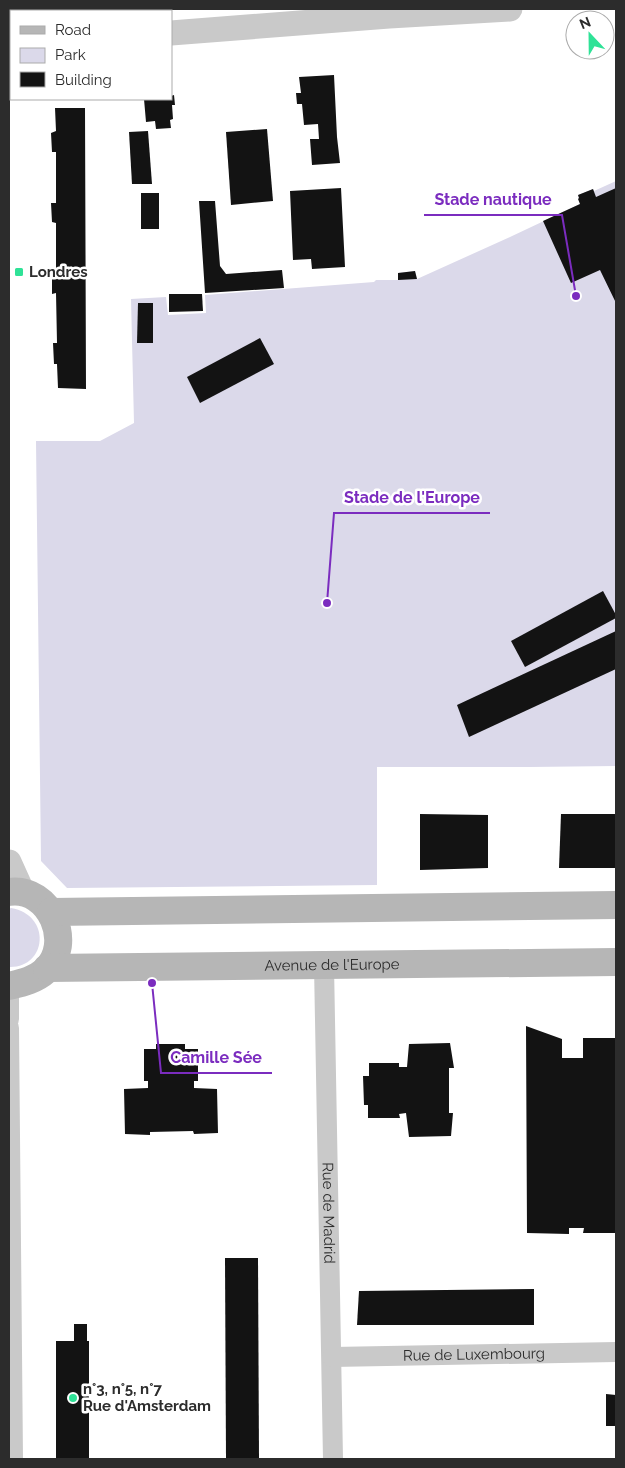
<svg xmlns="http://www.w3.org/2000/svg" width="625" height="1468" viewBox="0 0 625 1468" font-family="Raleway,sans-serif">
  <rect width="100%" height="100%" fill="#fff"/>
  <g fill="#dbd9ea">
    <polygon points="616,181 616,766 530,767 377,767 377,885 67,888 41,861 36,441 100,441 134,423 131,299 166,297 168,315 206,313 205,295 374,282 376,280 398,280 398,273 415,271 417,279 510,237 580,204 578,195 593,189 594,191"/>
    <path d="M11,908C52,915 47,968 9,967V909Z"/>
  </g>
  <g fill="#131313">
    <polygon points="334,75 337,137 340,163 312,165 310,139 319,139 318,124 304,125 302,104 297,104 296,93 301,93 299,77"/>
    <polygon points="174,95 175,105 172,105 173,119 170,120 171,128 156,129 155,121 146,122 144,99 171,99 171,96"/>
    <polygon points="55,108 85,108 86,389 58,388 57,364 54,364 53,343 57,343 56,293 52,294 52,273 56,272 56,223 52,222 51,203 56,203 56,152 52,152 51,133 56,131"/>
    <polygon points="267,129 273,201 231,205 226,132"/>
    <polygon points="148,131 152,184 132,184 129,132"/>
    <polygon points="341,188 345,267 312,269 311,259 293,260 290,191"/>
    <polygon points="616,188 616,303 600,270 571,283 543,221 580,204 578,199 579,198 578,195 593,189 596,197"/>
    <rect x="141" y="193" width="18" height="36"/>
    <polygon points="199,201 215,201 220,266 226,274 282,270 284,288 205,293"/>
    <polygon points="415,271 417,279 398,280 398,273"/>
    <polygon points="169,294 202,294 203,311 169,312"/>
    <polygon points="138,303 153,303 153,343 137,343"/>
    <polygon points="260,338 274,364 200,403 187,377"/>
    <polygon points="603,591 616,615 616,618 525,667 511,641"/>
    <polygon points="616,631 616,669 469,737 457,705"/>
    <polygon points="420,814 488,815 488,868 420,870"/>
    <polygon points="561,814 616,814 616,868 559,868"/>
    <polygon points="526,1026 562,1039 562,1058 583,1058 583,1038 616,1038 616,1233 583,1233 584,1228 569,1228 569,1234 527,1233"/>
    <polygon points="450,1043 454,1068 449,1068 449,1113 453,1113 451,1136 409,1137 406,1113 399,1114 400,1118 368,1118 368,1105 364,1105 363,1076 369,1076 369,1063 399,1063 399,1067 407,1067 409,1044"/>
    <polygon points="156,1044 185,1044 185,1049 198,1049 198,1081 194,1081 194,1088 217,1089 218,1133 194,1134 193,1131 150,1132 150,1135 125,1134 124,1089 148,1088 148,1081 144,1081 144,1049 156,1049"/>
    <polygon points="225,1258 258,1258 259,1459 226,1459"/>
    <polygon points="534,1289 534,1325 357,1325 359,1291"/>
    <polygon points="74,1324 87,1324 87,1341 89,1341 89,1459 56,1459 56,1341 74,1341"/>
    <polygon points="606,1394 616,1395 616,1426 606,1426"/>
  </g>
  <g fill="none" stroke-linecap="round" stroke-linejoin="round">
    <g stroke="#c9c9c9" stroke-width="20">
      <path id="s1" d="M324,965L333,1459"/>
      <polyline points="9,1019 9,986"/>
      <polyline points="9,1028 13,1459"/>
      <path id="s2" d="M332,1357L616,1352"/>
    </g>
    <g stroke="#c9c9c9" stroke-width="25">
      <polyline points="9,33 11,35"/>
      <polyline points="171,33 389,16 510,9"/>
      <polyline points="9,62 11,60"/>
      <polyline points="9,862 23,893"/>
    </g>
    <g stroke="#b6b6b6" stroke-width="28">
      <path d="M9,892C50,886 75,944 45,971C35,980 21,983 9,986"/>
      <polyline points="51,912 616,905"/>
      <path id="s3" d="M47,968L616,962"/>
    </g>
  </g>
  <g fill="#2fe297" stroke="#fff" stroke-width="2">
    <rect x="14" y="267" width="10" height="10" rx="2.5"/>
    <circle cx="73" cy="1398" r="5"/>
  </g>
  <g text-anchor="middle" stroke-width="5" stroke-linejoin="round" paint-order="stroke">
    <g font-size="15" font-weight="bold" fill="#2c2c2c" stroke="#fff" text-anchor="start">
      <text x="29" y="277">Londres</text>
      <text x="83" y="1394">n°3, n°5, n°7<tspan x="83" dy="17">Rue d'Amsterdam</tspan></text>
    </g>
    <g font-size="15" fill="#2c2c2c" stroke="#fff">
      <text dy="5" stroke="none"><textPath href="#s3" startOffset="285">Avenue de l'Europe</textPath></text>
      <text dy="5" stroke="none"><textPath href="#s1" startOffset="248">Rue de Madrid</textPath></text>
      <text dy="5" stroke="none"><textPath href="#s2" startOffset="142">Rue de Luxembourg</textPath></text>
    </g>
  </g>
  <path fill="none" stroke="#7b2cbf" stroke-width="2" d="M576 296L562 215H424M327 603L334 513H490M152 983L161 1073H272"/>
  <g fill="#7b2cbf" stroke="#fff" stroke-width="2">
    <circle cx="576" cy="296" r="5"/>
    <circle cx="327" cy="603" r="5"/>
    <circle cx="152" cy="983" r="5"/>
  </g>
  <g font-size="16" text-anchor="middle" font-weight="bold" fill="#7b2cbf" stroke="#fff" stroke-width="5" stroke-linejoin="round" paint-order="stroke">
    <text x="493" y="205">Stade nautique</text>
    <text x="412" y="503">Stade de l'Europe</text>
    <text x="216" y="1063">Camille Sée</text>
  </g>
  <rect width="625" height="1468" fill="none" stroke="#2c2c2c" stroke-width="20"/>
  <rect x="10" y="10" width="162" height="90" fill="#ffffff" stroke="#ababab"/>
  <rect x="20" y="26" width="25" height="8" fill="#b6b6b6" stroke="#ababab"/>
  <text x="55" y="35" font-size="15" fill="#2c2c2c">Road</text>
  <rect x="20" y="48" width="25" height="15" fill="#dbd9ea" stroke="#ababab"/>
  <text x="55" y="60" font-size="15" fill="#2c2c2c">Park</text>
  <rect x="20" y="72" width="25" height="15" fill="#131313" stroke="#ababab"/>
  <text x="55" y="85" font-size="15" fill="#2c2c2c">Building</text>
  <g transform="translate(590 35) rotate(338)"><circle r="24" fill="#ffffff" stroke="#ababab"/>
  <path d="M0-4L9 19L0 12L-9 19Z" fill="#2fe297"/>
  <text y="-8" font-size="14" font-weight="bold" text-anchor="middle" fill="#2c2c2c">N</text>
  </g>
</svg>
